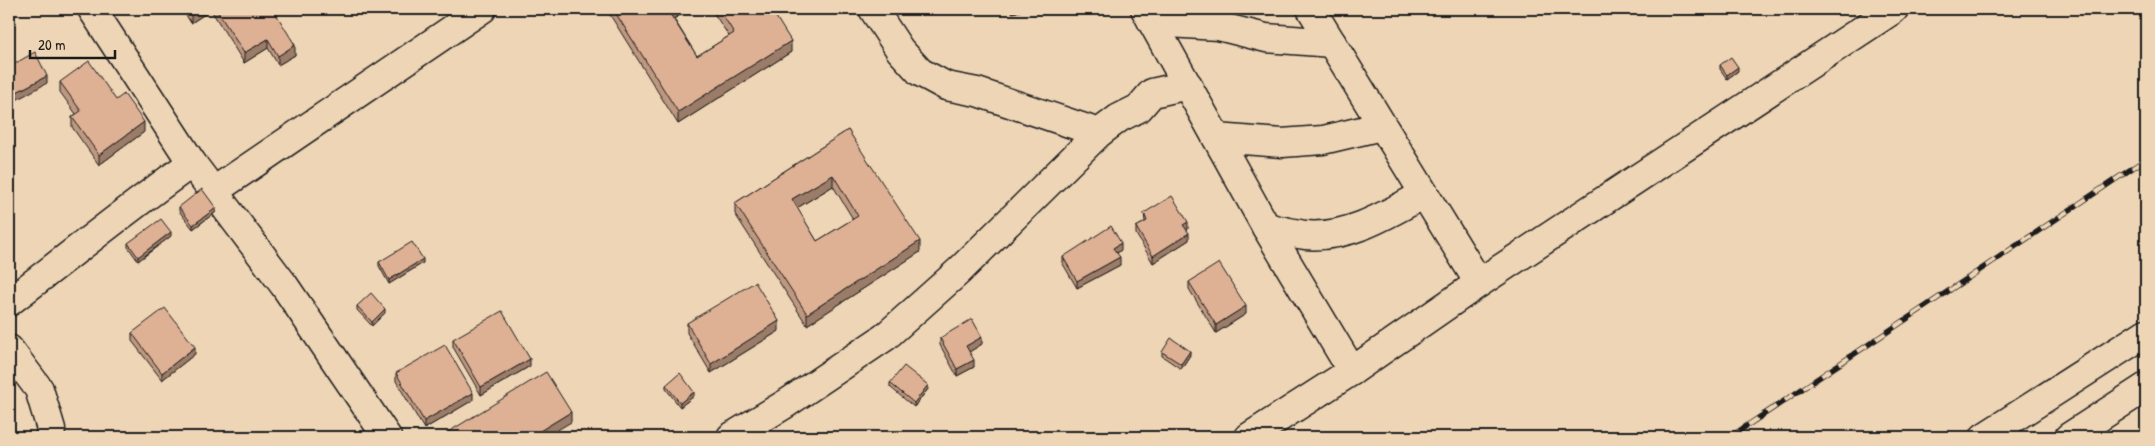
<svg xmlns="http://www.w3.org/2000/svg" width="2155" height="446" viewBox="0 0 2155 446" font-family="'Patrick Hand',sans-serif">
  <rect width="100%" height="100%" fill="#eed5b6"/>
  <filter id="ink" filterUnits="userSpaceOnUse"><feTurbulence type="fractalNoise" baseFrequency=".02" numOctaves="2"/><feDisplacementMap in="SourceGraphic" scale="10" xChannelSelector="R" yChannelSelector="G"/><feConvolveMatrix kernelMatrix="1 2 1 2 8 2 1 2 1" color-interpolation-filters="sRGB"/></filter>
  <g filter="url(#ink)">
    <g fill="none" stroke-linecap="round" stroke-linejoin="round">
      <g stroke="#1c1c1c" stroke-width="31">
        <g id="minor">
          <polyline points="92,9 192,163 284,285 387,437"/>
          <polyline points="873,9 900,50 920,72 946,86 977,92 1099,133"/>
          <polyline points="1145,9 1266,227 1352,371"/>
          <polyline points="1311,9 1479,283"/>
          <polyline points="1152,22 1218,26 1266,38 1332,43"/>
          <polyline points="1217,138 1282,143 1323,140 1382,126"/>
          <polyline points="214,191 482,9"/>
          <path d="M1266,227C1279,230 1292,233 1305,235C1348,239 1388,214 1424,194"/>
          <path d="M9,302C70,256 129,207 192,163"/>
          <polyline points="9,349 39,389 51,429 50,437"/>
          <polyline points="731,437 787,403 885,337 959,271 1099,133 1119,118 1139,108 1152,93 1188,85"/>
          <polyline points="1249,437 1352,371 1479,283 1894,9"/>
          <polyline points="1984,437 2146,333"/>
          <polyline points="2069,437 2146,387"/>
        </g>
      </g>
      <use href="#minor" stroke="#eed5b6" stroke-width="28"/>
      <g stroke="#1c1c1c" stroke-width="5.5">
        <polyline id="rail" points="1730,437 2146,159"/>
      </g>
      <use href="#rail" stroke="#eed5b6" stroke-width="4" stroke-dasharray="11" stroke-linecap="butt"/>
    </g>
    <g fill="#bf9880" stroke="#1c1c1c" fill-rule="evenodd">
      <polygon points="182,9 276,9 274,10 295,55 278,65 268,48 244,63 211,10 191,23"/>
      <polygon points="607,9 690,9 674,19 697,56 729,36 711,9 771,9 791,52 678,124 607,10"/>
      <polygon points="1007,9 1024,9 1023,10 1013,13"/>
      <polygon points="1720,65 1738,71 1727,79 1720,69"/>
      <polygon points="60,82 116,100 144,132 99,165 72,127 72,117 76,114 60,92"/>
      <path d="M848,130L920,252L807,325L735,214V203ZM833,186L853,219L817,241L797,208Z"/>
      <polygon points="179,207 216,212 193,229 179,211"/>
      <polygon points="1144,213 1188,229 1187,230 1189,240 1153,263 1136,234 1136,227 1145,222"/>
      <polygon points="171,236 138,261 128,247 128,243"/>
      <polygon points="1121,250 1117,253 1120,265 1077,288 1063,264 1063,257"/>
      <polygon points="379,262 423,263 389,284 379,266"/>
      <polygon points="1189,282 1246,314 1216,333 1189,289"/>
      <polygon points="357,306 385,313 372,326 357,310"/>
      <polygon points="687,323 779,331 711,373 687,333"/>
      <polygon points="132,333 195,354 162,380 132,341"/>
      <polygon points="940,338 982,344 969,352 974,367 957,376 940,345"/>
      <polygon points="453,339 530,366 481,395 453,347"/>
      <polygon points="1162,352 1190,355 1181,369 1162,356"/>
      <polygon points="396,373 473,400 424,429 396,381"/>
      <polygon points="890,383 928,389 914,407 890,387"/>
      <polygon points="666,385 694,396 680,407 666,389"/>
    </g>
    <g fill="#9b7c68" stroke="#1c1c1c">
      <polygon points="198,9 211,9 211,10 191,23 191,13"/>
      <polygon points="671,9 690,9 668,22 668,11"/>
      <polygon points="1013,9 1024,9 1023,10 1013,13"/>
      <polygon points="268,39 268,48 244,63 244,53"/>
      <polygon points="791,41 791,52 678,124 678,112"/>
      <polygon points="295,45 295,55 278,65 278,56"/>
      <polygon points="1738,67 1738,71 1727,79 1727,75"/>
      <polygon points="47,76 47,83 9,104 9,96"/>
      <polygon points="144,122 144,132 99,165 99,155"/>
      <polygon points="833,175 833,186 792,211 792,199"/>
      <polygon points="216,208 216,212 193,229 193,225"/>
      <polygon points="1188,222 1188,229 1183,233 1183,225"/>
      <polygon points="171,232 171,236 138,261 138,257"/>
      <polygon points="1189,233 1189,240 1153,263 1153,256"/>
      <polygon points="920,241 920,252 807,325 807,314"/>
      <polygon points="1121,243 1121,250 1113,256 1113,248"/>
      <polygon points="1120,257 1120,265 1077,288 1077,281"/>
      <polygon points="423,259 423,263 389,284 389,280"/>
      <polygon points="1246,306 1246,314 1216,333 1216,325"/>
      <polygon points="385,309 385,313 372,326 372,322"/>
      <polygon points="779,321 779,331 711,373 711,364"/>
      <polygon points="982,337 982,344 966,354 966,346"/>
      <polygon points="195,347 195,354 162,380 162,373"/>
      <polygon points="1190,351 1190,355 1181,369 1181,364"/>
      <polygon points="530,359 530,366 481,395 481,387"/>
      <polygon points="974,360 974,367 957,376 957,369"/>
      <polygon points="928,385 928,389 914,407 914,403"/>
      <polygon points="694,392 694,396 680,407 680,403"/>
      <polygon points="473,393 473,400 424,429 424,421"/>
      <polygon points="571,412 571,422 546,437 530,437"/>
    </g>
    <g fill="#deb195" stroke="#1c1c1c" fill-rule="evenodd">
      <polygon points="188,9 198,9 191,13"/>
      <polygon points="216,9 273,9 295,45 278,56 268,39 244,53"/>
      <polygon points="613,9 671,9 668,11 697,56 734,33 719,9 771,9 791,41 678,112"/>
      <polygon points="35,52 47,76 9,96 9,67"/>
      <polygon points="1731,57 1738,67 1727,75 1720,65"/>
      <polygon points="89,61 116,100 124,94 144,122 99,155 72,117 81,111 60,82"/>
      <path d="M848,130L920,241L807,314L735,203ZM833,175L858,216L817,241L792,199Z"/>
      <polygon points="202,189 216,208 193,225 179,207"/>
      <polygon points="1172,196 1188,222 1183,225 1189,233 1153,256 1136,227 1147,221 1144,213"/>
      <polygon points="161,219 171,232 138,257 128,243"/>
      <polygon points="1111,226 1121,243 1113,248 1120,257 1077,281 1063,257"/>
      <polygon points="412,242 423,259 389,280 379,262"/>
      <polygon points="1219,263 1246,306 1216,325 1189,282"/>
      <polygon points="755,282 779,321 711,364 687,323"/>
      <polygon points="371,293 385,309 372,322 357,306"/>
      <polygon points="165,308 195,347 162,373 132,333"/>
      <polygon points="502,311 530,359 481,387 453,339"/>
      <polygon points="972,319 982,337 966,346 974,360 957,369 940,338"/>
      <polygon points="1171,338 1190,351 1181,364 1162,352"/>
      <polygon points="445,345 473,393 424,421 396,373"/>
      <polygon points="904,366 928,385 914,403 890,383"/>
      <polygon points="546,372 571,412 530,437 447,437 445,434"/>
      <polygon points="680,373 694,392 680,403 666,385"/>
    </g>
  </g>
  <rect width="2155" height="446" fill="none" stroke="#eed5b6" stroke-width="30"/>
  <rect x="15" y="15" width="2125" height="416" fill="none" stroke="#1c1c1c" stroke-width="2" filter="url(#ink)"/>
  <path d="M30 50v8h85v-8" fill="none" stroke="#1c1c1c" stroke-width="2.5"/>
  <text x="38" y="50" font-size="15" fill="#1c1c1c" stroke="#eed5b6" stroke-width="4" paint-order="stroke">20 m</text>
</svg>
